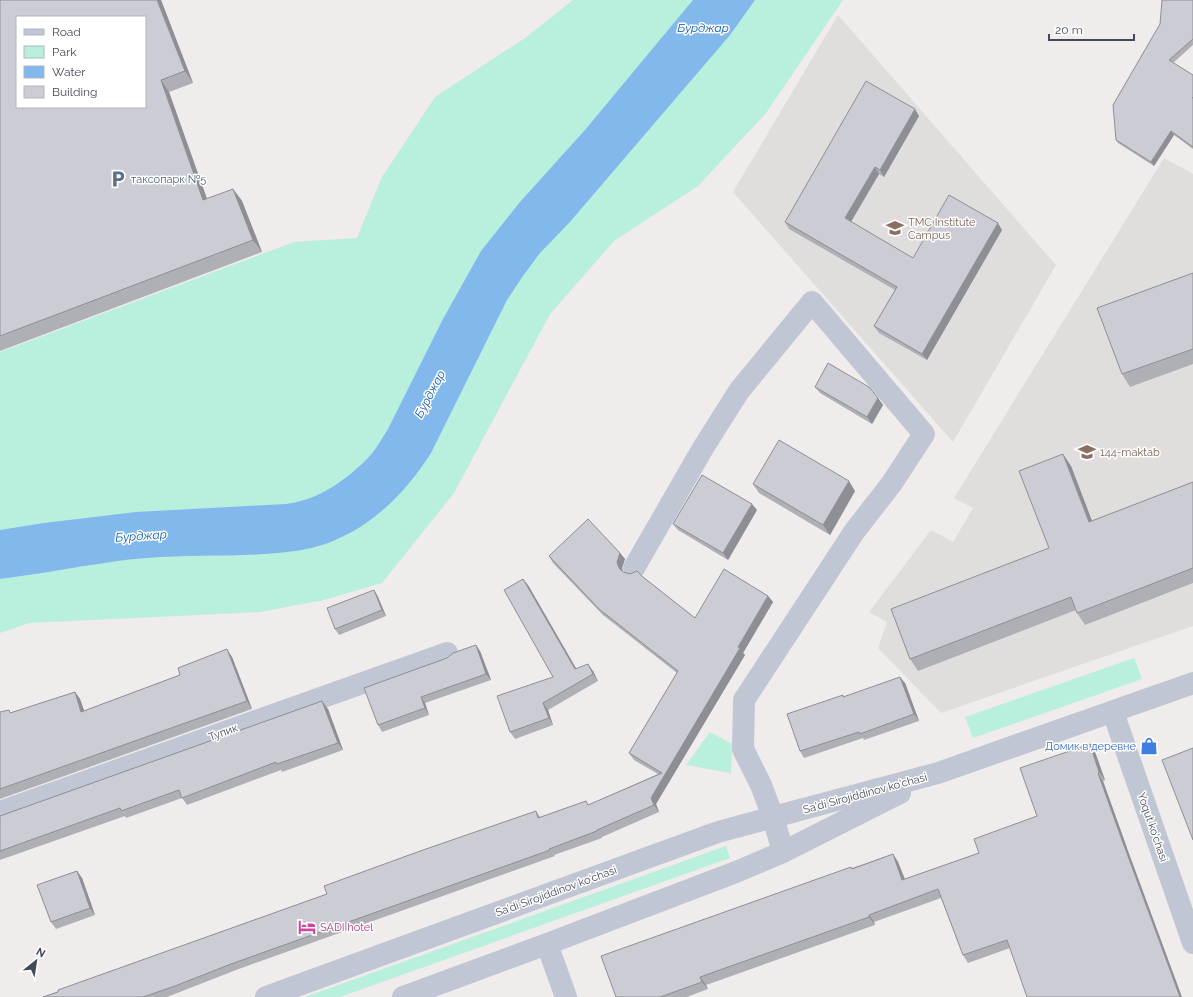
<svg xmlns="http://www.w3.org/2000/svg" width="1193" height="997" viewBox="0 0 1193 997" font-family="Raleway,sans-serif">
  <rect width="100%" height="100%" fill="#efeceb"/>
  <g fill="#e0dedd">
    <polygon points="838,15 1056,265 953,442 733,192"/>
    <polygon points="1164,158 1193,174 1193,626 941,713 878,648 887,622 869,612 931,530 953,542 973,508 954,498"/>
  </g>
  <g fill="#b8efdd">
    <polygon points="573,0 843,0 766,113 698,186 614,241 550,314 454,493 382,583 324,600 260,612 29,623 0,633 0,352 294,242 357,238 382,177 435,97 525,38"/>
    <polygon points="1134,658 1142,679 973,738 965,717"/>
    <polygon points="710,732 732,744 731,773 686,765"/>
    <polygon points="726,846 730,858 340,997 305,997"/>
  </g>
  <path fill="#83b8ed" d="M693,0H755L730,35L569,223L540,253L523,276L507,300L431,453C400,502 355,543 295,551C246,558 196,554 147,558C126,559 105,563 84,566C56,571 28,575 0,579V530L44,523L136,512L286,504C292,503 298,502 304,500C326,494 350,476 366,460C375,451 381,440 388,429L443,319L481,251L520,202L585,130Z"/>
  <g fill="none" stroke-linecap="round" stroke-linejoin="round">
    <g stroke="#c1c6d4" stroke-width="22">
      <polyline points="634,568 703,448 739,391 812,302 924,434 892,483 854,532 744,700 743,749 761,785 773,817 783,852"/>
      <polyline points="1113,712 1193,943"/>
      <polyline points="0,812 447,653"/>
      <polyline points="547,944 566,997"/>
    </g>
    <g stroke="#c1c6d4" stroke-width="22">
      <polyline points="266,997 718,832 938,773 1193,683"/>
      <polyline points="403,997 547,944 736,872 783,852 900,793"/>
    </g>
  </g>
  <g fill="#afafb6">
    <polygon points="0,0 161,0 193,83 169,92 207,199 233,189 242,201 262,252 0,351"/>
    <polygon points="1193,0 1193,45 1173,63 1193,75 1193,149 1174,135 1154,166 1118,143 1116,140"/>
    <polygon points="919,116 884,177 879,174 851,222 913,258 1002,230 927,360 879,333 874,326 895,290 789,229 785,222"/>
    <polygon points="1193,273 1193,364 1130,387 1122,374"/>
    <polygon points="815,387 878,398 883,405 872,424 820,393"/>
    <polygon points="1071,466 1092,521 1193,482 1193,583 1085,625 1077,613 1076,610 918,671 910,659 1049,548"/>
    <polygon points="753,484 855,491 830,535 759,493"/>
    <polygon points="757,510 728,560 678,530 673,524"/>
    <polygon points="620,553 625,559 622,568 623,572 643,577 695,618 768,596 773,602 743,653 745,655 656,804 659,812 602,837 602,838 554,855 555,856 236,970 167,997 43,997 327,894 536,811 540,817 589,805 658,774 634,760 629,753 677,673 603,615 553,563 549,556"/>
    <polygon points="528,585 576,669 593,671 598,681 548,710 553,725 515,739 510,732 553,677"/>
    <polygon points="374,590 378,597 386,616 339,635 335,629"/>
    <polygon points="480,651 491,680 425,703 429,715 382,732 378,725"/>
    <polygon points="232,657 252,709 0,799 0,712 11,713 75,692 80,699 84,711 180,675"/>
    <polygon points="905,683 919,721 864,740 863,738 804,758 800,751 844,697"/>
    <polygon points="328,709 343,750 282,772 281,770 187,805 182,798 126,818 125,816 0,860 0,816"/>
    <polygon points="1090,744 1095,752 1105,780 1103,781 1127,848 1010,948 968,963 963,955 941,898 874,922 875,925 706,985 708,989 687,997 616,997 852,868 893,854 898,862 905,879 979,853 1037,816"/>
    <polygon points="77,871 82,878 95,915 56,929 51,922"/>
  </g>
  <g fill="#8e8f94">
    <polygon points="157,0 161,0 193,83 185,71"/>
    <polygon points="161,80 169,92 212,213 203,200"/>
    <polygon points="915,109 919,116 884,177 880,170"/>
    <polygon points="1171,131 1174,135 1154,166 1151,162"/>
    <polygon points="875,167 879,174 849,225 845,218"/>
    <polygon points="233,189 242,201 262,252 253,240"/>
    <polygon points="998,223 1002,230 927,360 922,354"/>
    <polygon points="878,398 883,405 872,424 867,417"/>
    <polygon points="1063,454 1071,466 1097,534 1089,522"/>
    <polygon points="849,481 855,491 830,535 823,525"/>
    <polygon points="752,504 757,510 728,560 723,553"/>
    <polygon points="620,553 625,559 622,568 623,575 619,568 617,562"/>
    <polygon points="523,579 528,585 580,675 575,669"/>
    <polygon points="374,590 378,597 386,616 382,610"/>
    <polygon points="768,596 773,602 743,653 745,655 656,804 659,812 654,805 651,798"/>
    <polygon points="476,645 480,651 491,680 486,674"/>
    <polygon points="227,649 232,657 252,709 247,701"/>
    <polygon points="588,664 593,671 598,681 593,674"/>
    <polygon points="900,677 905,683 919,721 914,714"/>
    <polygon points="75,692 80,699 87,719 81,712"/>
    <polygon points="421,697 425,703 429,715 425,708"/>
    <polygon points="322,701 328,709 343,750 338,743"/>
    <polygon points="543,703 548,710 553,725 549,718"/>
    <polygon points="1090,744 1095,752 1105,780 1099,772"/>
    <polygon points="1098,773 1103,781 1127,848 1182,997 1180,997 1122,840"/>
    <polygon points="893,854 898,862 908,888 902,880"/>
    <polygon points="77,871 82,878 95,915 90,908"/>
    <polygon points="869,915 874,922 875,925 869,917"/>
    <polygon points="700,977 706,985 708,989 702,982"/>
  </g>
  <g fill="#cbccd4" stroke="#8e8f94" fill-rule="evenodd">
    <path d="M0,0H157L185,71L161,80L203,200L233,189L253,240L0,336ZM17,17H145V107H17Z"/>
    <polygon points="1162,0 1193,0 1193,39 1169,60 1193,75 1193,97 1192,98 1193,98 1193,147 1171,131 1151,162 1116,140 1113,105 1160,24"/>
    <polygon points="866,81 915,109 880,170 875,167 845,218 913,258 949,195 998,223 922,354 874,326 897,287 785,222"/>
    <polygon points="1193,273 1193,349 1122,374 1097,308"/>
    <polygon points="828,363 869,387 878,398 867,417 815,387"/>
    <polygon points="779,440 849,481 823,525 753,484"/>
    <polygon points="1063,454 1089,522 1193,482 1193,568 1077,613 1071,597 910,659 891,609 1049,548 1019,471"/>
    <polygon points="702,475 752,504 723,553 673,524"/>
    <polygon points="588,519 620,553 617,562 619,568 623,572 630,574 637,571 643,577 695,618 724,569 768,596 738,647 740,648 651,798 654,805 597,830 597,831 549,849 550,850 231,964 175,986 143,997 43,997 58,992 58,990 327,894 324,886 423,850 536,811 538,818 586,801 588,805 662,773 629,753 678,671 599,609 549,556"/>
    <polygon points="523,579 575,669 588,664 593,674 543,703 549,718 510,732 497,696 553,677 504,590"/>
    <polygon points="374,590 382,610 335,629 327,608"/>
    <polygon points="476,645 486,674 421,697 425,708 378,725 364,688 447,658 453,653"/>
    <polygon points="227,649 247,701 0,789 0,712 9,710 10,713 75,692 81,712 180,675 178,668"/>
    <polygon points="900,677 914,714 860,734 859,732 800,751 787,714 843,695 843,697"/>
    <polygon points="322,701 338,743 277,764 276,762 182,798 179,790 121,811 120,808 0,851 0,816"/>
    <polygon points="1090,744 1099,772 1098,773 1122,840 1180,997 1027,997 1007,940 963,955 938,889 869,915 869,917 700,977 702,982 660,997 616,997 601,956 851,867 852,869 893,854 902,880 979,853 974,839 1037,816 1020,768"/>
    <polygon points="1193,748 1193,840 1162,760"/>
    <polygon points="77,871 90,908 51,922 37,885"/>
  </g>
  <defs>
    <g id="parking-bare" transform="scale(1.38)"><path d="M-3.5-5.5H1a3.5 3.5 0 0 1 0 7H-1V5.5H-3.5ZM-1-3.4V-.6H.8a1.4 1.4 0 0 0 0-2.8Z" fill="#5c6f8a" stroke="#fff" stroke-width="2.5" paint-order="stroke"/></g>
    <g id="university-bare" transform="scale(1.38)"><path d="M0-5L7-2L0 1L-7-2ZM-4 1L0 2.5L4 1V4Q0 6-4 4Z" fill="#8d6e63" stroke="#fff" stroke-width="2.5" paint-order="stroke"/></g>
    <g id="school-bare" transform="scale(1.38)"><path d="M0-5L7-2L0 1L-7-2ZM-4 1L0 2.5L4 1V4Q0 6-4 4Z" fill="#8d6e63" stroke="#fff" stroke-width="2.5" paint-order="stroke"/></g>
    <g id="shop-bare" transform="scale(1.38)"><path d="M-5-2.5h2.3a2.7 3.5 0 0 1 5.4 0H5L5.5 6h-11ZM-1.5-2.5h3a1.5 2.3 0 0 0-3 0Z" fill="#3f7fe0" stroke="#fff" stroke-width="2.5" paint-order="stroke"/></g>
    <g id="hotel-bare" transform="scale(1.38)"><path d="M-6-4.5h1.5V1H6V5H4.5V3h-9V5H-6ZM-4 0a1.8 1.8 0 1 1 3.6 0ZM.5 0V-2.5h3Q6-2.5 6 0Z" fill="#d1479c" stroke="#fff" stroke-width="2.5" paint-order="stroke"/></g>
  </defs>
  <g fill-rule="evenodd">
    <use href="#parking-bare" x="118" y="179"/>
    <use href="#university-bare" x="895" y="228"/>
    <use href="#school-bare" x="1087" y="452"/>
    <use href="#shop-bare" x="1149" y="746"/>
    <use href="#hotel-bare" x="307" y="927"/>
  </g>
  <g text-anchor="middle" stroke-width="3" stroke-linejoin="round" paint-order="stroke">
    <g font-size="11" fill="#4e5e75" stroke="#fff" text-anchor="start">
      <text x="131" y="183">таксопарк №5</text>
    </g>
    <g font-size="11" fill="#785e54" stroke="#fff" text-anchor="start">
      <text x="908" y="226">TMC Institute<tspan x="908" dy="13">Campus</tspan></text>
      <text x="1100" y="456">144-maktab</text>
    </g>
    <g font-size="11" fill="#444959" stroke="#fff">
      <text transform="translate(223 732) rotate(-20)" y="4">Тупик</text>
      <text transform="translate(865 793) rotate(-15)" y="4">Sa'di Sirojiddinov ko'chasi</text>
      <text transform="translate(1153 827) rotate(71)" y="4">Yoqut ko'chasi</text>
      <text transform="translate(556 891) rotate(-20)" y="4">Sa'di Sirojiddinov ko'chasi</text>
    </g>
    <g font-size="11" fill="#366cbe" stroke="#fff" text-anchor="end">
      <text x="1136" y="750">Домик в деревне</text>
    </g>
    <g font-size="11" fill="#b23c85" stroke="#fff" text-anchor="start">
      <text x="320" y="931">SADI hotel</text>
    </g>
    <g font-size="12" font-style="italic" fill="#0958a7" stroke="#fff">
      <text x="703" y="32">Бурджар</text>
      <text transform="translate(430 394) rotate(-62)" y="4">Бурджар</text>
      <text transform="translate(141 536) rotate(-4)" y="4">Бурджар</text>
    </g>
  </g>
  <rect x="16" y="16" width="130" height="92" fill="#ffffff" stroke="#b4b6bd"/>
  <rect x="24" y="29" width="20" height="6" fill="#c1c6d4" stroke="#b4b6bd"/>
  <text x="52" y="36" font-size="12" fill="#444959">Road</text>
  <rect x="24" y="46" width="20" height="12" fill="#b8efdd" stroke="#b4b6bd"/>
  <text x="52" y="56" font-size="12" fill="#444959">Park</text>
  <rect x="24" y="66" width="20" height="12" fill="#83b8ed" stroke="#b4b6bd"/>
  <text x="52" y="76" font-size="12" fill="#444959">Water</text>
  <rect x="24" y="86" width="20" height="12" fill="#cbccd4" stroke="#b4b6bd"/>
  <text x="52" y="96" font-size="12" fill="#444959">Building</text>
  <g transform="translate(36 961) rotate(30)" stroke="#ffffff" stroke-width="3" paint-order="stroke">
  <path d="M0-3L7 15L0 10L-7 15Z" fill="#444959"/>
  <text y="-6" font-size="11" font-weight="bold" text-anchor="middle" fill="#444959">N</text>
  </g>
  <path d="M1049 34v6h85v-6" fill="none" stroke="#444959" stroke-width="2"/>
  <text x="1055" y="34" font-size="12" fill="#444959" stroke="#ffffff" stroke-width="3" paint-order="stroke">20 m</text>
</svg>
